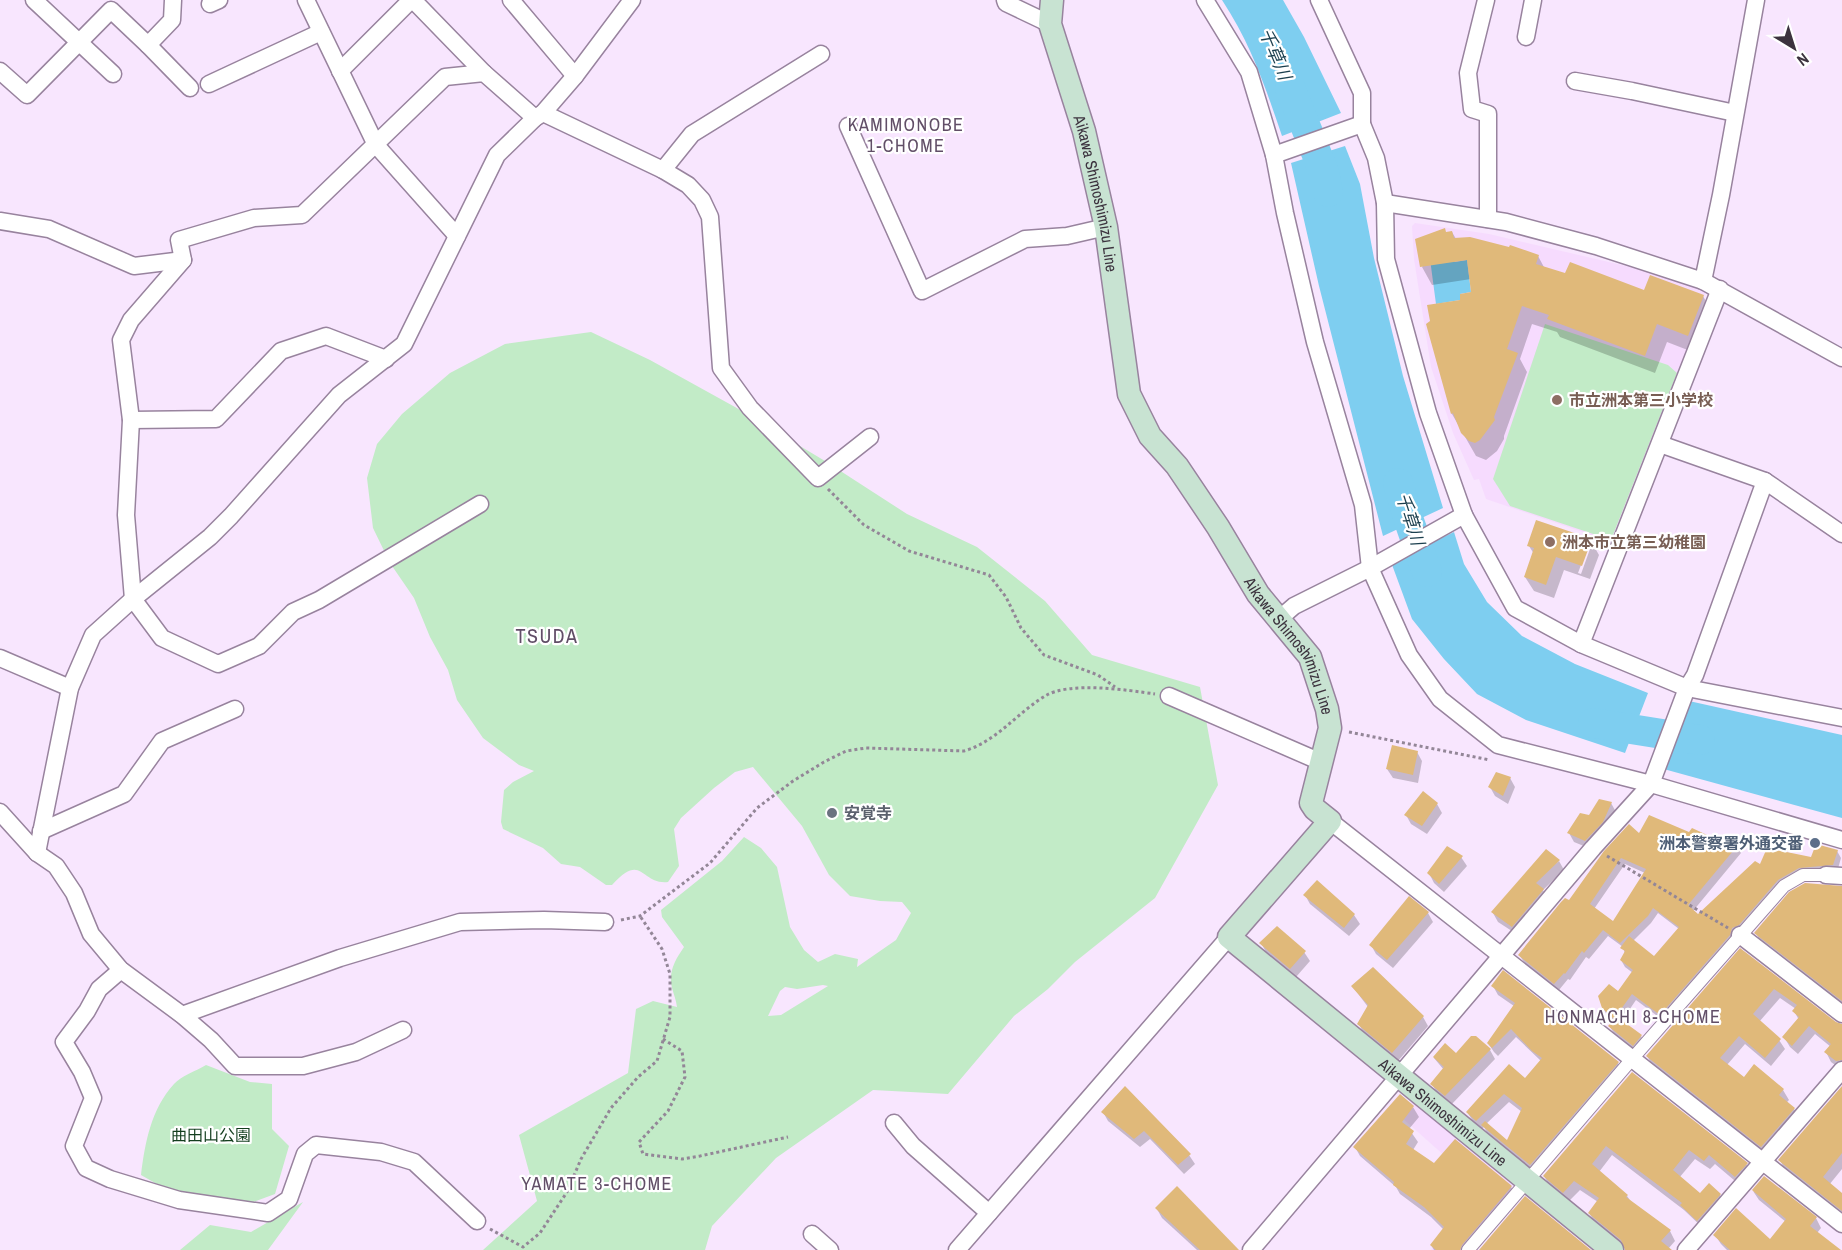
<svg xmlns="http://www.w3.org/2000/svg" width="1842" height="1250" viewBox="0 0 1842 1250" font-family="'Archivo Narrow','Noto Sans JP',sans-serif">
  <rect width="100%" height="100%" fill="#f8e6fe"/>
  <g fill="#f6dbfe">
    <polygon points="1415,223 1489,234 1677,278 1706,290 1686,365 1612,542 1486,499 1479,479 1474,480 1453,433 1431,367 1414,259 1412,226"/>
    <polygon points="1416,1096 1518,1182 1460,1250 1431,1250 1483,1190 1400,1116"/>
  </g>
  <g fill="#c2ebc7" fill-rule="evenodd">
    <polygon points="1545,324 1668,365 1677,373 1611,540 1510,506 1493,479"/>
    <path d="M591,332L650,360L735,407L825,461L907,514L977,547L1045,601L1092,655L1200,687L1218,785L1155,898L1075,962L1048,989L1014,1016L948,1094L873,1090L776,1158L712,1226L705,1250H483L537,1201L519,1135L628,1073L636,1009L653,1001L677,1007C676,1000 674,995 672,988C668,972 675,960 684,947L662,917L661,910L722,861L744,837L761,848L777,867L790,927L804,950L818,962L835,954L858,959L857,967L896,940L911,913L902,902L880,901L850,896L829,875L802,826L753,767L735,772L714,788L681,818L674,829L679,866L668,882C640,885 643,851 612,885H606L580,867L561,864L543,848L503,829L501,822L504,790L513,782L534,771L519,765L483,738L457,700L448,670L430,637L414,598L390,563L373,528L367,478L377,444L402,414L450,373L505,344ZM823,985L828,986L781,1015L768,1016L780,991L785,987L797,989Z"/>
    <path d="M206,1065L250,1082L272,1084V1129L289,1146L275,1194L253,1202L169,1191L141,1175C145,1143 151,1109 174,1084C181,1076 196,1071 206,1065Z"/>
    <polygon points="303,1202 268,1250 180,1250 210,1225 251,1232"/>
  </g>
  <g fill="#7ecef0">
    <path d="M1222,0H1283L1304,37L1341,113L1282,136C1265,86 1251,44 1222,0Z"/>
    <polygon points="1345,146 1360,184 1374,258 1403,376 1443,508 1383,536 1319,286 1291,163"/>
    <polygon points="1428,244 1455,262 1467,260 1471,292 1460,294 1460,300 1436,304"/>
    <polygon points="1454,532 1464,564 1487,602 1522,636 1575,664 1648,693 1625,753 1526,720 1477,694 1444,659 1412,619 1391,562"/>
    <polygon points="1689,701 1842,735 1842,818 1660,768"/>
  </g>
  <g fill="#0003" fill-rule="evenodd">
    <polygon points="1452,232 1456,239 1538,256 1545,269 1645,292 1703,296 1713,314 1698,354 1667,342 1655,373 1560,337 1557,332 1532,324 1520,359 1527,372 1504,436 1504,439 1497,451 1486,460 1476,456 1452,414 1428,324 1473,294 1471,279 1432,285 1422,267 1447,233"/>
    <path d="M1591,541L1599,555L1590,579L1564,570L1554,598L1534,591L1525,577L1534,554L1529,546ZM1587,549H1590L1581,574L1578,573Z"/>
    <polygon points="1417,752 1422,761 1418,783 1393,778 1387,769"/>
    <polygon points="1510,778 1515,787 1508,804 1495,796 1490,787"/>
    <polygon points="1611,803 1616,812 1591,849 1574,842 1569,833"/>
    <polygon points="1437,804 1442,813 1427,834 1411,824 1406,815"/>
    <path d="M1689,833L1737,846L1741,853L1693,911L1698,916L1761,866L1811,859L1837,851L1841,858L1837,872L1782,887L1664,1021L1636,1000L1621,1022L1641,1036L1645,1043L1637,1052L1614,1033L1610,1027L1614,1021L1607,1015L1603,1008L1618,993L1633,973L1625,967L1621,960L1625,954L1623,947L1608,936L1589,959L1586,957L1570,980L1568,979L1559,990L1524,962L1520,956L1569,903L1640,836ZM1625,864L1645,873L1613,923L1594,909ZM1658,913L1679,929L1655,958L1633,941L1651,923Z"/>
    <polygon points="1461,857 1467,866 1444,892 1434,883 1429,873"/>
    <polygon points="1559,861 1564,870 1543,890 1548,899 1518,935 1498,922 1493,913"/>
    <polygon points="1317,882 1354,915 1360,924 1349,936 1310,904 1305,895"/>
    <polygon points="1842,887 1842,1005 1761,942 1756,933"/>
    <polygon points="1409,898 1428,913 1433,922 1393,968 1376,954 1371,945"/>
    <polygon points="1261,943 1304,952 1310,961 1296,977 1266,952"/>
    <polygon points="1740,950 1835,1024 1842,1026 1842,1070 1831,1062 1826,1052 1831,1047 1815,1034 1798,1054 1790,1047 1784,1037 1799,1020 1794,1011 1796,1009 1780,998 1759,1022 1779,1040 1785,1049 1771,1066 1745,1044 1727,1065 1744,1079 1754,1066 1783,1090 1789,1100 1786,1103 1794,1109 1800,1118 1767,1156 1653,1066 1647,1056"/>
    <path d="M1493,986L1618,1063L1623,1072L1535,1173L1488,1134L1484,1127L1482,1129L1473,1121L1467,1112L1525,1080L1541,1061L1516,1037L1498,1056L1494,1052L1488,1043L1514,1006L1498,995ZM1509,1102L1522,1112L1508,1143L1486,1124Z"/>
    <polygon points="1353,987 1423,1017 1428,1026 1398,1061 1364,1034 1359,1024 1368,1007"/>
    <polygon points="1490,1050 1495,1059 1451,1105 1437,1093 1432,1084 1444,1070 1434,1058"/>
    <polygon points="1632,1074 1746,1164 1752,1174 1741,1186 1715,1164 1710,1169 1695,1159 1679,1178 1700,1195 1720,1195 1725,1204 1704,1229 1684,1210 1612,1155 1599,1172 1627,1196 1632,1203 1670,1231 1675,1241 1668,1249 1670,1250 1627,1250 1595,1222 1589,1213 1598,1202 1580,1190 1569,1201 1550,1186 1544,1176"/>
    <polygon points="1125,1088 1189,1155 1195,1164 1184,1174 1150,1139 1140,1147 1108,1121 1103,1112"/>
    <polygon points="1842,1088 1842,1169 1829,1185 1842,1195 1842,1215 1785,1170 1780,1160"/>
    <polygon points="1413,1107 1419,1117 1409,1129 1418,1142 1413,1150 1435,1165 1511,1187 1517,1196 1471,1250 1434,1250 1431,1245 1444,1230 1431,1217 1400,1194 1396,1187 1360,1156 1355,1147"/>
    <polygon points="1753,1191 1816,1218 1821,1228 1817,1233 1839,1250 1727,1250 1721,1244 1715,1235 1770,1241 1786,1222 1759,1200"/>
    <polygon points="1157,1209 1236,1250 1197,1250 1162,1218"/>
  </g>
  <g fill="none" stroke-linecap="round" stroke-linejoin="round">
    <g stroke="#7ecef0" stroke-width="30">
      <polyline points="1290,88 1324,172 1328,192"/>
      <polyline points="1398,483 1408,518 1427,572"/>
      <polyline points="1593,723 1700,740"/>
    </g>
  </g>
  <g fill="#e0b97a" fill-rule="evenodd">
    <polygon points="1445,228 1446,232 1452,231 1454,238 1470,237 1509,247 1510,245 1539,255 1536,264 1565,273 1570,262 1644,290 1650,275 1704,295 1688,336 1657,324 1645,356 1547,319 1549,315 1522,306 1507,349 1518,353 1494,417 1495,420 1480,440 1475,443 1469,441 1461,433 1453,413 1451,414 1426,324 1430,321 1427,305 1460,300 1460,294 1471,292 1467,260 1420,267 1415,239"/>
    <polygon points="1536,520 1592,539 1582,566 1556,557 1546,585 1524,577 1534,548 1527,546"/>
    <polygon points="1392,745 1418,751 1413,775 1386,769"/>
    <polygon points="1496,772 1511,777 1503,796 1488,787"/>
    <polygon points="1423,791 1438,803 1422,826 1404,815"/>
    <polygon points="1599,799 1612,802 1603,822 1585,841 1567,833 1580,813 1589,815"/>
    <path d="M1649,815L1689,832L1692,828L1720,841L1724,836L1738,845L1688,905L1698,914L1755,861L1760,864L1767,848L1811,857L1816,844L1838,850L1833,865L1799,868L1778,880L1739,925L1732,928L1730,935L1660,1015L1632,994L1616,1016L1642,1035L1633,1046L1608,1026L1614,1019L1602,1008L1598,996L1609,984L1618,991L1633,970L1620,960L1625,951L1620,948L1629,936L1654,956L1679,927L1653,908L1648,916L1620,943L1603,930L1584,953L1582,951L1565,974L1564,973L1554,984L1518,955L1561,902L1565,898L1569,900L1604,851L1629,824L1639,833ZM1621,858L1646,869L1613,921L1590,904Z"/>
    <polygon points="1447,846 1463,856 1439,884 1427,873"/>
    <polygon points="1546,849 1560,860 1536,883 1544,889 1512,927 1491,912"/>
    <polygon points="1317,880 1355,914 1344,928 1303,895"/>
    <polygon points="1805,883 1842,886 1842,1001 1754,933 1789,892"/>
    <polygon points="1409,896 1429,912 1387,960 1369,945"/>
    <polygon points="1277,926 1306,951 1290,969 1259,943"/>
    <polygon points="1740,948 1836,1022 1842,1024 1842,1060 1836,1061 1824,1052 1831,1044 1809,1026 1792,1046 1782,1037 1799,1017 1792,1011 1797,1005 1774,989 1753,1014 1781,1039 1765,1058 1739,1036 1720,1058 1744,1077 1754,1064 1784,1089 1779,1095 1795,1108 1761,1147 1646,1056"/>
    <polygon points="1373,967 1424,1016 1392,1053 1357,1024 1368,1005 1351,986"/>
    <polygon points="1503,970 1619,1062 1530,1165 1481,1125 1485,1121 1507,1140 1522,1108 1504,1094 1476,1121 1466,1112 1509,1064 1525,1078 1542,1058 1532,1051 1511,1029 1492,1048 1487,1043 1515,1003 1491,986"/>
    <polygon points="1471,1036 1476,1036 1491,1049 1445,1096 1430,1084 1444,1067 1433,1057 1445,1043 1456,1053"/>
    <polygon points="1632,1072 1748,1163 1735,1177 1709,1155 1704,1161 1689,1150 1673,1170 1700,1193 1709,1183 1721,1194 1697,1221 1680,1205 1682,1203 1606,1146 1592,1164 1628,1195 1626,1197 1671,1230 1661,1241 1672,1250 1625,1250 1621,1240 1588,1213 1599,1198 1574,1181 1563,1193 1543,1176"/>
    <polygon points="1125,1086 1191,1154 1178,1165 1144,1131 1134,1139 1101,1112"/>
    <polygon points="1842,1086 1842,1153 1823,1177 1842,1193 1842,1211 1778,1160"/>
    <polygon points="1400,1094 1414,1106 1402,1122 1414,1131 1406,1144 1434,1163 1455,1139 1512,1186 1462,1245 1460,1250 1436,1250 1430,1245 1444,1227 1424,1207 1393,1185 1394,1182 1353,1147"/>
    <polygon points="1764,1176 1817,1217 1810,1226 1841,1250 1730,1250 1713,1235 1736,1208 1770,1239 1786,1219 1752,1190"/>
    <polygon points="1177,1186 1239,1250 1200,1250 1155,1208"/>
    <polygon points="1525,1196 1591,1250 1479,1250"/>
  </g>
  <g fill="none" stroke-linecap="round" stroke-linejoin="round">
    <g stroke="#98839e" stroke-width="14">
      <polyline id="pedestrian" points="1468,1250 1632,1059 1784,886 1803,875 1826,875"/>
    </g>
    <g stroke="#98839e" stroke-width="19">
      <g id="minor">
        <polyline points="34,0 113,74"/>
        <polyline points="306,0 376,145 457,236"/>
        <polyline points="413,0 484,73"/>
        <polyline points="511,0 575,76"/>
        <polyline points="1005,0 1006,3 1050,24"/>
        <polyline points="1205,0 1249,72 1274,155 1285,213 1315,342 1363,505 1370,568 1409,655 1440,699 1498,745 1651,784 1842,840"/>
        <polyline points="1319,0 1362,93 1362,124 1376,158 1385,203 1386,259 1428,413 1464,515 1515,608 1581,644 1687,688 1842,718"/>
        <polyline points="1486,0 1468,73 1472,109 1488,114 1488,219"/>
        <polyline points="210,4 219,0"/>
        <polyline points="1526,37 1533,0"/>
        <polyline points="148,45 190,88"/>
        <polyline points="0,71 27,95 111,10 148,45 172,20 173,0"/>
        <polyline points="340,71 411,0"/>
        <polyline points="1575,81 1632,91 1735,113"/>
        <polyline points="209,84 321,32"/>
        <polyline points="543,113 663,170 688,185 702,200 710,217 721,368 750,408 818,478 870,437"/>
        <polyline points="848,126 922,291 1025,239 1067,236 1106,227"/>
        <polyline points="1274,155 1362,124"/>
        <polyline points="663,170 692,134 821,54"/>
        <polyline points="1385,203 1506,222 1596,246 1703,281 1842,358"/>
        <polyline points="0,221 49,229 134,266 183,260"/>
        <polyline points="1703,281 1721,195 1756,0"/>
        <polyline points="131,420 216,419 281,351 326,336 386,359"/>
        <polyline points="1660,444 1765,481 1842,534"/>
        <polyline points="480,504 319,600 293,612 259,646 218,664 162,638 133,599 126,515 131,420 121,340 131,320 183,260 179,240 254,218 302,215 445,77 484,73 535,118"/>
        <polyline points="1279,619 1294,606 1370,568 1464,515"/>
        <polyline points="1581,644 1720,289"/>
        <polyline points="0,658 70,688"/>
        <polyline points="1169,696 1321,762"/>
        <polyline points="0,812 37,853 56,866 74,893 91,934 121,970 182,1015 211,1040 235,1066 303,1066 356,1052 403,1030"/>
        <polyline points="1330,821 1842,1224"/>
        <polyline points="41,831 124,794 162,741 235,709"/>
        <polyline points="37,853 70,688 93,635 133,599 210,537 231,516 339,395 404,344 497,155 535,118 543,113 575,76 632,0"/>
        <polyline points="1826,875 1842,876"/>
        <polyline points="1740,935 1842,1014"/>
        <polyline points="121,970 99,989 87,1011 64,1042 82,1072 93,1098 74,1146 86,1168 110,1179 179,1200 268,1213 289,1199 305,1154 316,1145 381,1152 414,1162 477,1221"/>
        <polyline points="182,1015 340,958 460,922 544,920 605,922"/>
        <polyline points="894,1123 913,1146 989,1213"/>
        <polyline points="812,1234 830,1250"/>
        <polyline points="957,1250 1229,937"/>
        <polyline points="1251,1250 1593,848 1651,784 1687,688 1695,675 1765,481"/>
        <polyline points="1686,1250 1842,1070"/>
      </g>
    </g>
    <g stroke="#98839e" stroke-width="25">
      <g id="secondary">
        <path id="s1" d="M1052,0L1050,24L1084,131L1106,227L1129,394L1150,436L1177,466L1218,527L1258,594L1310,657L1327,709L1330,728L1311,803L1315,809L1330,821L1229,937L1612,1250"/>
      </g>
    </g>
    <g stroke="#938697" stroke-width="3" stroke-dasharray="3 3" stroke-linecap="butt">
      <polyline points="828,489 864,525 909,551 989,575 1006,597 1021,628 1044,655 1098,675 1115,687"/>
      <polyline points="1349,732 1490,760"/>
      <polyline points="1607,856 1728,928"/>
      <path d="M621,920L640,916L710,863L757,808L793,781L824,762L846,751L866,748L964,751C996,742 1017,713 1045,696C1070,681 1127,690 1155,694"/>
      <polyline points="663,1039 682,1051 685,1077 668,1111 639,1142 643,1154 682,1159 700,1156 788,1137"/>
      <polyline points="490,1229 523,1247 540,1233 567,1192 581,1159 611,1108 638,1077 657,1061 670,1017 670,974 662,949 640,916"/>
    </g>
    <use href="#pedestrian" stroke="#fff" stroke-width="12"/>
    <use href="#minor" stroke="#fff" stroke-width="16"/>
    <use href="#secondary" stroke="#c8e3d2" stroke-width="22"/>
  </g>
  <g fill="#8d6e63" stroke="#fff" stroke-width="2">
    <circle cx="1557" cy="400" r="6"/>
    <circle cx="1550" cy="542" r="6"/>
  </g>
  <circle fill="#6b7280" stroke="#fff" stroke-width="2" cx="832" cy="813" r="6"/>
  <circle fill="#5c6f8a" stroke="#fff" stroke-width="2" cx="1815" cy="843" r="6"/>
  <g text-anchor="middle" stroke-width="4.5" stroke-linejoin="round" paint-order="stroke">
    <g font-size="16" fill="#3c333e" stroke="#fff">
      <text dy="6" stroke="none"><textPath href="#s1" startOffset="200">Aikawa Shimoshimizu Line</textPath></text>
      <text dy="6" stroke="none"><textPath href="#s1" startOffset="704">Aikawa Shimoshimizu Line</textPath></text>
      <text dy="6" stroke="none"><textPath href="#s1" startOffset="1332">Aikawa Shimoshimizu Line</textPath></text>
    </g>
    <g font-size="16" font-weight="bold" fill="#785e54" stroke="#fff" text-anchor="start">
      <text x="1569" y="406">市立洲本第三小学校</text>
      <text x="1562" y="548">洲本市立第三幼稚園</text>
    </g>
    <g font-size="16" font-weight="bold" fill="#5b616d" stroke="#fff" text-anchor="start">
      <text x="844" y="819">安覚寺</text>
    </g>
    <g font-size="16" font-weight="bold" fill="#4e5e75" stroke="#fff" text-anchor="end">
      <text x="1803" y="849">洲本警察署外通交番</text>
    </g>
    <g font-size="16" fill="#133e1e" stroke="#fff">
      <text x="211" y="1141">曲田山公園</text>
    </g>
    <g font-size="18" font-style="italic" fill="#1b3f4e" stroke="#fff">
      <text transform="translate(1275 54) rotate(67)" y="6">千草川</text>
      <text transform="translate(1410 519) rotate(72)" y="6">千草川</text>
    </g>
    <g font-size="18" letter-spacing="1.5" fill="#614e67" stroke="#fff">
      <text x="906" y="131">KAMIMONOBE<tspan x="906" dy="21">1-CHOME</tspan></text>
      <text x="1633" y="1023">HONMACHI 8-CHOME</text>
      <text x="597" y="1190">YAMATE 3-CHOME</text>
    </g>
    <g font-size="20" letter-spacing="1.5" fill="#614e67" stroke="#fff">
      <text x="547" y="643">TSUDA</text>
    </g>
  </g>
  <g transform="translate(1794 48) rotate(142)" stroke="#ffffff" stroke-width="4.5" paint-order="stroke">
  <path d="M0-4.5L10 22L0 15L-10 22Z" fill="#3c333e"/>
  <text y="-9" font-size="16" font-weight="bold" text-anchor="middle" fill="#3c333e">N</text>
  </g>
</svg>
